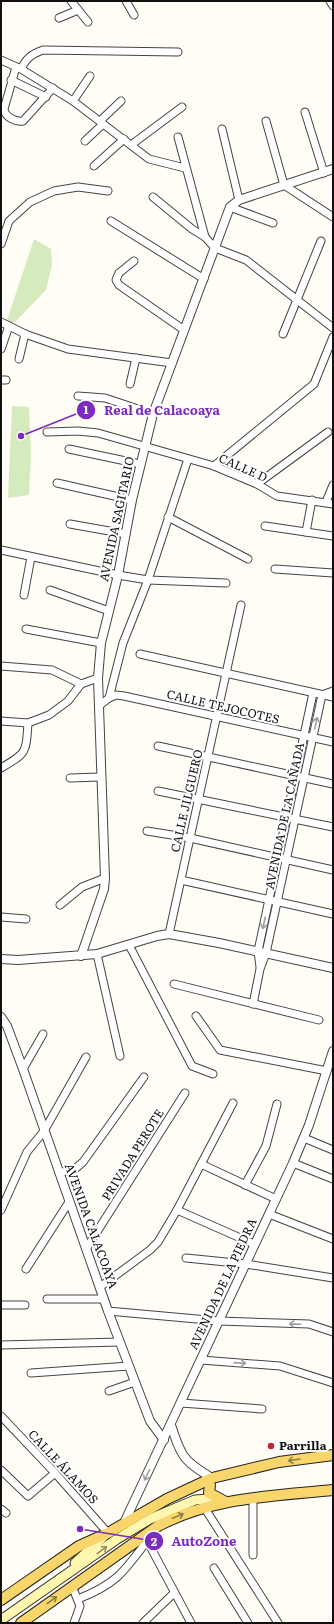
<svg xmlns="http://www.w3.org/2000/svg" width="334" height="1624" viewBox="0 0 334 1624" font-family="Literata,serif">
  <rect width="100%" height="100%" fill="#fffdf5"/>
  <g fill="#d5ebbd">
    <polygon points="34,239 51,249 52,265 46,290 14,323 7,320"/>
    <polygon points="12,406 29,407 31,454 29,495 8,498"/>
  </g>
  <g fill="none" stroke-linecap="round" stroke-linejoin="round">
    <g stroke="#444" stroke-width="9">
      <g id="minor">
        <polyline points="71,1 88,22"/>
        <polyline points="126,1 134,15"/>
        <polyline points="330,1 333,6"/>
        <polyline points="59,18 78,10"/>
        <polyline points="1,60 21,69 73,101 149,159 185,168"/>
        <path d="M16,67L4,109C5,117 15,122 23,121L53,88"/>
        <path d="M21,69C26,59 31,54 43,50L178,52"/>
        <polyline points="11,80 46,97"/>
        <polyline points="73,101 90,76"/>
        <polyline points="305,112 324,173"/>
        <polyline points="100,121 121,101"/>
        <polyline points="266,121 284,185 333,217"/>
        <polyline points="222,129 239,200"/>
        <polyline points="178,137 205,237"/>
        <polyline points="85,141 103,124"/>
        <polyline points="131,145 182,107"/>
        <polyline points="94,166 124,139"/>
        <polyline points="153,197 192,229 205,237 215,248 246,260 333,328"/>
        <polyline points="230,207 273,223"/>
        <polyline points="111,221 204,279"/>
        <polyline points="1,244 9,221 30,202 54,191 78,187 108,191"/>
        <polyline points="134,261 119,273 116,280 119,285 184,330"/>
        <polyline points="1,322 25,334 68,349 172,363"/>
        <polyline points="283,334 321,241"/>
        <polyline points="1,349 9,326"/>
        <polyline points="19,359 25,334"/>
        <polyline points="1,380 6,380"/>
        <polyline points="130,384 136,358"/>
        <polyline points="78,396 105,398 153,414"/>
        <polyline points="47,432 78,431 98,433 214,466 257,484 277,496 333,504"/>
        <polyline points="69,449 140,464"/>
        <polyline points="214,466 314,384 333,337"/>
        <polyline points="57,483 132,500"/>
        <polyline points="257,484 328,432"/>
        <polyline points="326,502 333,485"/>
        <polyline points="168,517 248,559"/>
        <polyline points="70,524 126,534"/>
        <polyline points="265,526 333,536"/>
        <polyline points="306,532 312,500"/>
        <polyline points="1,550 118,575 148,580 226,583"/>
        <polyline points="275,569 333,573"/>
        <polyline points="50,590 109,611"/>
        <polyline points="24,595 31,557"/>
        <polyline points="26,629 101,643"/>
        <polyline points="140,654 333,697"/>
        <polyline points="1,666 52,670 81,684"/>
        <polyline points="109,698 116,695 124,696 333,742"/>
        <polyline points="100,705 109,698 123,643 148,580 188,459"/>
        <polyline points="1,721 28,723 49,715 68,701 81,684 98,678"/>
        <polyline points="158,746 333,784"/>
        <path d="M1,768C27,753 26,753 28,723"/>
        <polyline points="70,778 100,777"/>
        <polyline points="158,791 333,827"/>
        <polyline points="147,831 190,838 333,870"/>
        <polyline points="181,880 333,914"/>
        <polyline points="60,905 82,887 105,878"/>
        <polyline points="1,917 26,919"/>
        <polyline points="169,934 241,605"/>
        <polyline points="129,945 192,1066 213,1074"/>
        <polyline points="97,954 120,1056"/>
        <polyline points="260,967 258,951 313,693"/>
        <polyline points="174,984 319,1020"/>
        <polyline points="253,1004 260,969 266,953 322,695 333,691"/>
        <polyline points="196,1016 220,1050 327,1071"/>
        <polyline points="23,1069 43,1034"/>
        <polyline points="304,1138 333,1150"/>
        <polyline points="293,1163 333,1179"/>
        <polyline points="201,1164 276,1199"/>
        <polyline points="59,1173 76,1168 83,1162 144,1077"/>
        <polyline points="245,1185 266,1146 277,1104"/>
        <polyline points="1,1210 27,1152 44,1131 86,1057"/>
        <polyline points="177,1210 254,1244"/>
        <polyline points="269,1214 333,1239"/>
        <polyline points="86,1249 185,1093"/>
        <polyline points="186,1258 246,1264 333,1278"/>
        <polyline points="26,1269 69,1202"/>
        <polyline points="100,1287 150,1250 158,1242 177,1210 233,1103"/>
        <polyline points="47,1299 104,1299"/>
        <polyline points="1,1305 25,1305"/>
        <polyline points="108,1311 219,1321 309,1324 333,1332"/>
        <polyline points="1,1345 120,1342"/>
        <polyline points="201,1360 280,1366 333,1383"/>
        <polyline points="31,1373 129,1366"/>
        <polyline points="109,1391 135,1382"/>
        <polyline points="181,1403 262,1409"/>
        <polyline points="1,1416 55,1473 108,1533"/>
        <polyline points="1,1470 28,1496 55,1473"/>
        <polyline points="253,1498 253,1555"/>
        <polyline points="204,1507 278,1623"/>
        <polyline points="1,1509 6,1513"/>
        <polyline points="144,1535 191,1623"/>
        <polyline points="214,1568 248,1623"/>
        <polyline points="72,1586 80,1606 74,1623"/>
        <path d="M78,1599C116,1584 123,1573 147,1541"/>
        <polyline points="143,1623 174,1593"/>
      </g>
    </g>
    <g stroke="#444" stroke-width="10">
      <g id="tertiary">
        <polyline points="81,956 104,889 105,878 98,678 101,643 118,575 132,500 153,414 230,207 239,200 333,169"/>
        <polyline points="1,959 18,960 97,954 157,936 169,934 219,943 333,968"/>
        <polyline points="1,1017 7,1026 23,1069 108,1311 150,1421 164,1440"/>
        <path d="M171,1425C181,1456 183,1461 212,1478"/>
        <polyline points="124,1523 293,1163 309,1125 333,1051"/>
      </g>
    </g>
    <g stroke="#333" stroke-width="11">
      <g id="secondary">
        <polyline points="75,1563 104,1536"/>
        <polyline points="1,1620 117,1539 150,1519 195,1500 208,1499 223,1501"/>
      </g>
    </g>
    <g stroke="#222" stroke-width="12">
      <g id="primary">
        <polyline points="210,1485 209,1493 224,1501"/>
        <polyline points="1,1600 79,1546 108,1533 167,1499 212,1478 279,1462 333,1455"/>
        <path d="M21,1623L158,1526C213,1497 273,1496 333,1490"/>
      </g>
    </g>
    <use href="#minor" stroke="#fff" stroke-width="7"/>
    <use href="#tertiary" stroke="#fff" stroke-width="8"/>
    <use href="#secondary" stroke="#fff6b0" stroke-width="9"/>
    <use href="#primary" stroke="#f9d66b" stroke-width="10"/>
  </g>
  <defs><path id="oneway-shaft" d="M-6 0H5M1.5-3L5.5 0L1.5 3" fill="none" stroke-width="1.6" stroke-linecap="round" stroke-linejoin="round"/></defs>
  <g stroke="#a0a0a0">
    <use href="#oneway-shaft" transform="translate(316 723) rotate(-78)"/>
    <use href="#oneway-shaft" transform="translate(264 923) rotate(102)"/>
    <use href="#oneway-shaft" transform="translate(295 1324) rotate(-178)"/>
    <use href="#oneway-shaft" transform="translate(240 1363) rotate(4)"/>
    <use href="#oneway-shaft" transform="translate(147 1475) rotate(116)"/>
  </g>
  <g stroke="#917d42">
    <use href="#oneway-shaft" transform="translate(294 1460) rotate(171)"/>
    <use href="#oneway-shaft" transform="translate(178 1516) rotate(-22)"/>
    <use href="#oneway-shaft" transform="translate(52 1600) rotate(-36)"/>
  </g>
  <use stroke="#948f68" href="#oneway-shaft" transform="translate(102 1550) rotate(-36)"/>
  <circle fill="#c4262e" stroke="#fff" stroke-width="1.5" cx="271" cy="1446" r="4"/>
  <g text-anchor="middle" stroke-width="4" stroke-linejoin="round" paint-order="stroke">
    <g font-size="12" fill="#111" stroke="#fff">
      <text transform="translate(243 468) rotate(24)" y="4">CALLE D</text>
      <text transform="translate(117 519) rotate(-78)" y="4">AVENIDA SAGITARIO</text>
      <text transform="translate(223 707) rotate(13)" y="4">CALLE TEJOCOTES</text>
      <text transform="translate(187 801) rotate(-77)" y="4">CALLE JILGUERO</text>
      <text transform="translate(285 816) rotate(-78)" y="4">AVENIDA DE LA CAÑADA</text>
      <text transform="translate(133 1155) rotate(-58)" y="4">PRIVADA PEROTE</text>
      <text transform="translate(91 1226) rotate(70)" y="4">AVENIDA CALACOAYA</text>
      <text transform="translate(223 1284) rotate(-65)" y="4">AVENIDA DE LA PIEDRA</text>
      <text transform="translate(63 1467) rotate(47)" y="4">CALLE ÁLAMOS</text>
    </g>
    <g font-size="12" font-weight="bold" fill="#111" stroke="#fff" text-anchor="start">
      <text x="279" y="1450">Parrilla</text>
    </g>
  </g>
  <path fill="none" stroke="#7b2cbf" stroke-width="1.5" d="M21 436L86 410M80 1529L154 1541"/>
  <g fill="#7b2cbf" stroke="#fff" stroke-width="1.5">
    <circle cx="21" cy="436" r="4"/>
    <circle cx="80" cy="1529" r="4"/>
    <circle cx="86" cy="410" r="10"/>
    <circle cx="154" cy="1541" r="10"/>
  </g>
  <g font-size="12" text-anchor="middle" font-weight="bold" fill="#fff">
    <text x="86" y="414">1</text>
    <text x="154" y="1546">2</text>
  </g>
  <g font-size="13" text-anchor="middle" font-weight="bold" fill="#7b2cbf" stroke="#fff" stroke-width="4" stroke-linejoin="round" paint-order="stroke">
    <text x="162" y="415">Real de Calacoaya</text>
    <text x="204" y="1546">AutoZone</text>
  </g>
  <rect width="334" height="1624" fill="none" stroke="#111111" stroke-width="4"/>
</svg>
